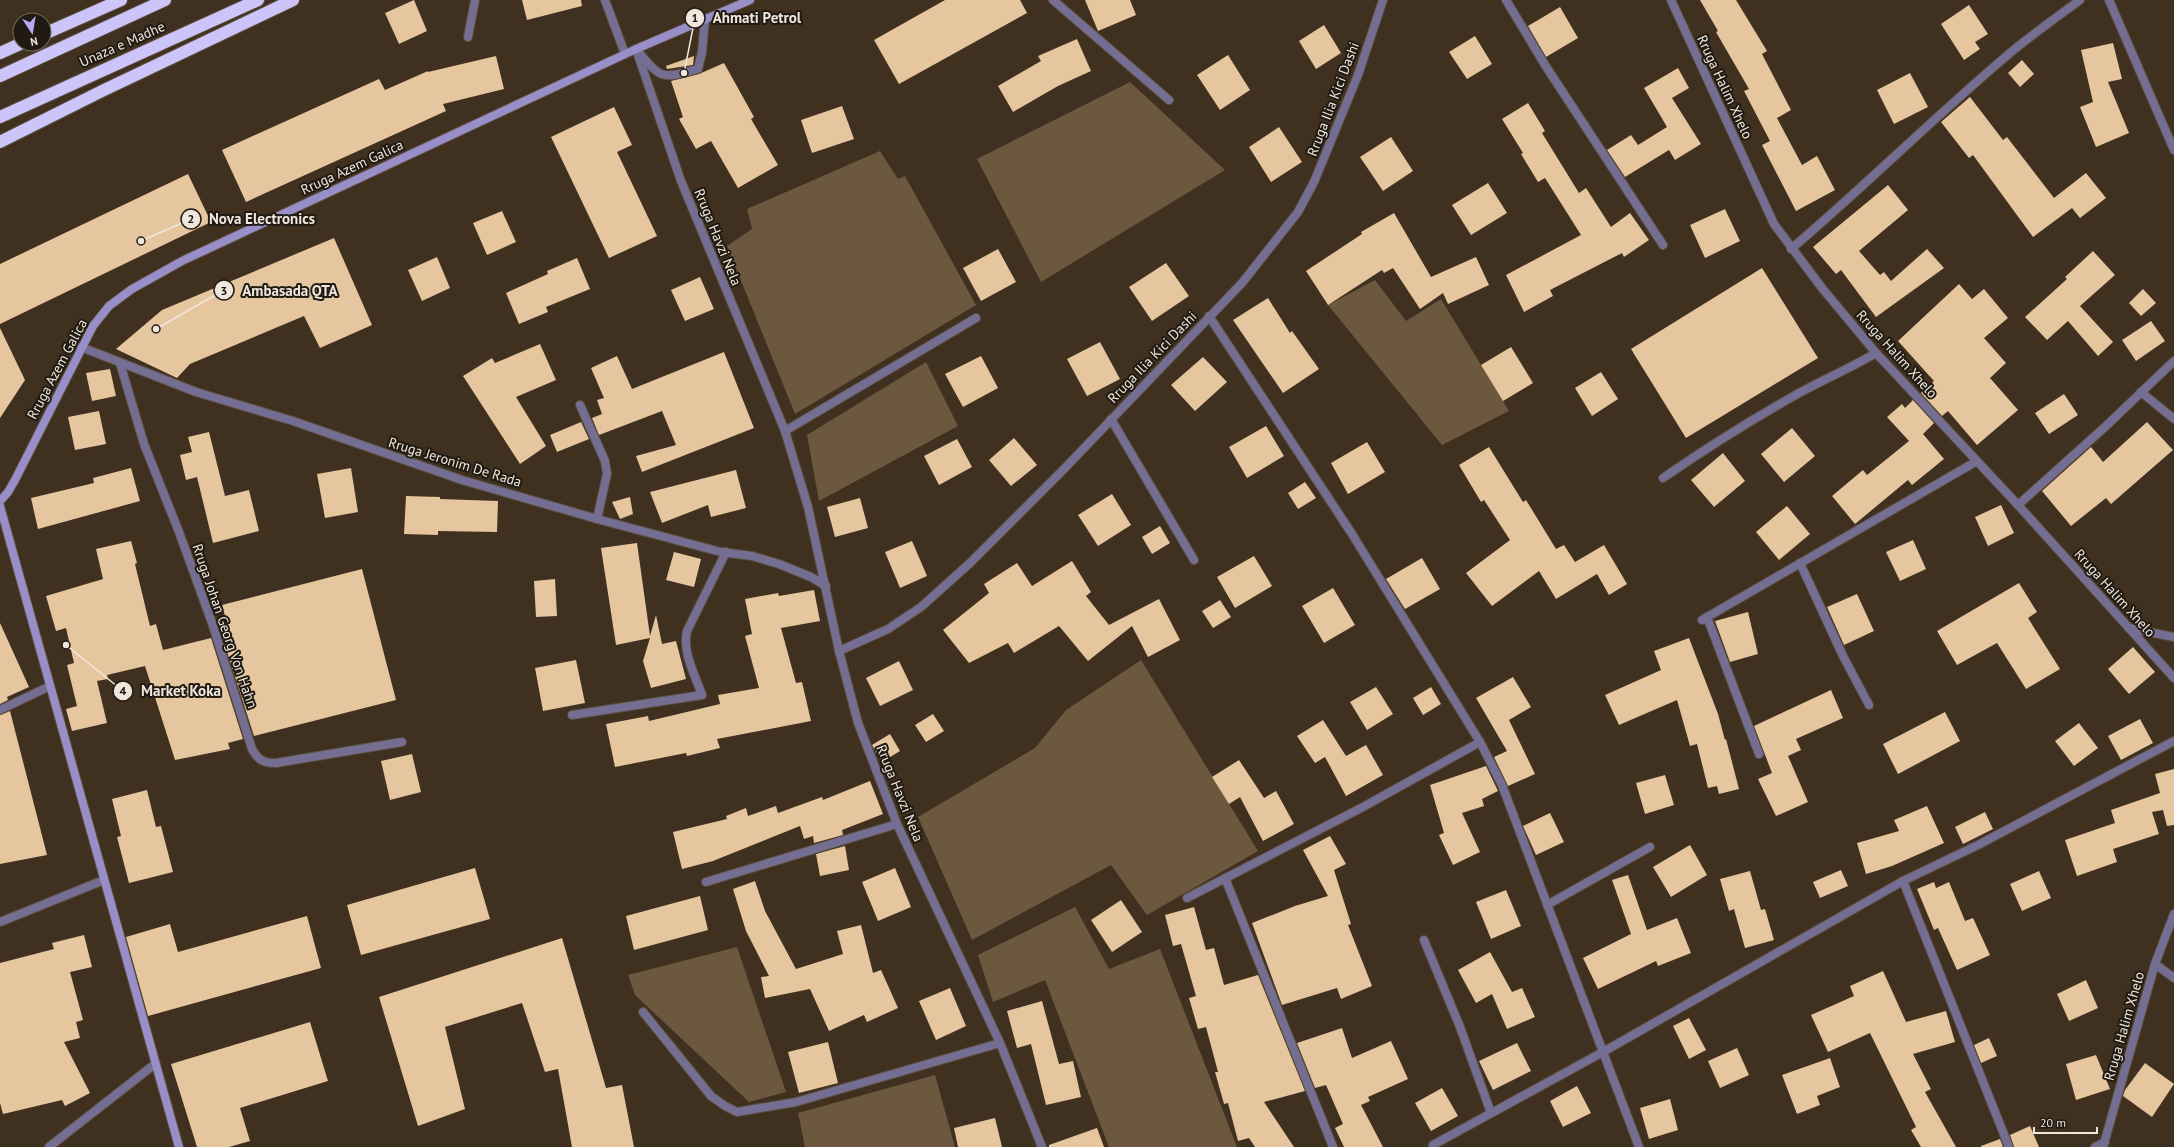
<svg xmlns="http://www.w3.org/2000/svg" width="2174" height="1147" viewBox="0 0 2174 1147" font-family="'PT Sans',sans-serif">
  <rect width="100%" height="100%" fill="#3f301f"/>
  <g fill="#6c583e">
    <polygon points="1130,82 1225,170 1041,282 977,159"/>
    <polygon points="880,151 898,179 905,176 976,305 795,414 727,246 752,229 747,209"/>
    <polygon points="1375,280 1406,321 1441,299 1509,411 1442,445 1328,305"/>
    <polygon points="926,362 958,426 819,501 807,435"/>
    <polygon points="1141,660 1258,851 1147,915 1111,865 972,940 918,817 1035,748 1066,710"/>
    <polygon points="1075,907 1109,969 1160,949 1237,1147 1109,1147 1045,980 993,1002 978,955"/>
    <polygon points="737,947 786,1092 749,1102 635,995 628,975"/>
    <polygon points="935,1075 955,1147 805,1147 798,1113"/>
  </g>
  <g fill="#e5c69f">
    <polygon points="414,0 427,31 399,44 385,13"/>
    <polygon points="522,0 581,0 582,6 527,20"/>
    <polygon points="945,0 1020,0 1027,13 899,84 874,40"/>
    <polygon points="1085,0 1130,0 1136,15 1098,31"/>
    <polygon points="1700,0 1736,0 1767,51 1762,54 1791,110 1777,118 1802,165 1817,156 1835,190 1796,211 1762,145 1770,141 1744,91 1749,89 1716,32 1718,31"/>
    <polygon points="1969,5 1988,34 1975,42 1980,49 1964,60 1941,24"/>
    <polygon points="1560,7 1578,38 1546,57 1528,26"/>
    <polygon points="1324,25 1341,53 1316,69 1299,41"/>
    <polygon points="1475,36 1492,64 1467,79 1449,52"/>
    <polygon points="1077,39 1091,71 1058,86 1013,112 998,86 1041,61 1038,56"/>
    <polygon points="2113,43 2122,79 2108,82 2129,133 2096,147 2080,107 2093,102 2081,50"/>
    <polygon points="1228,55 1250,90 1220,110 1197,75"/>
    <polygon points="496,56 504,89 443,104 446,111 246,202 222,150 379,79 385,90 428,71 428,72"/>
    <polygon points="694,56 693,65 667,69 666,66"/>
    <polygon points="2022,60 2034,74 2020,87 2008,73"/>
    <polygon points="724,63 754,117 751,119 778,165 738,188 711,141 696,149 679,119 683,117 671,81 699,74"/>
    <polygon points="1678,68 1689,88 1672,98 1701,144 1675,160 1669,150 1625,177 1607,150 1631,135 1638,145 1667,127 1644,88"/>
    <polygon points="1910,73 1928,107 1894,124 1877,90"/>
    <polygon points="1970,97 2003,140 2007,137 2054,198 2086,173 2106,198 2080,218 2072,208 2033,237 1973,155 1969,158 1941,122"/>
    <polygon points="1528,103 1545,131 1542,133 1579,193 1586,188 1611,227 1630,213 1649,240 1624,257 1622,253 1550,290 1553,296 1524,312 1506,275 1581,235 1545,178 1538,182 1521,154 1523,153 1502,119"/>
    <polygon points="842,106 854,139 812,153 801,120"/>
    <polygon points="614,107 632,145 617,152 657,236 609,258 551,137"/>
    <polygon points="1279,127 1302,162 1271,182 1249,147"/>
    <polygon points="1391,137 1413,171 1383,191 1360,157"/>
    <polygon points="188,174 211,222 0,324 0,264"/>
    <polygon points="1488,183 1507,213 1471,235 1452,205"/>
    <polygon points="1888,185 1908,210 1859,251 1880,275 1884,272 1891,281 1927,249 1944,268 1876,317 1841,270 1836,274 1813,247"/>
    <polygon points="1725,209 1740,241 1705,258 1690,225"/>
    <polygon points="502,211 516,242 487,255 473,223"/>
    <polygon points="1394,213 1431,277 1476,257 1489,285 1448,304 1443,293 1420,309 1393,268 1384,273 1382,270 1328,305 1306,271 1362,234 1361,232"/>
    <polygon points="334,238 372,325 320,348 304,316 190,364 177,378 116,349 162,310"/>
    <polygon points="998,249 1016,282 981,301 963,268"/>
    <polygon points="2093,251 2115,275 2080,306 2113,342 2098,356 2068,321 2047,340 2025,317 2067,279 2065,277"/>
    <polygon points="437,257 450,288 422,301 408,270"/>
    <polygon points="577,258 590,289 546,307 548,312 519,324 506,293 548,274 547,271"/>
    <polygon points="1166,263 1189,296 1152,321 1129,287"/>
    <polygon points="1762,268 1818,358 1686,438 1631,349"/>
    <polygon points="700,277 714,309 685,321 671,290"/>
    <polygon points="1959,284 1972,299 1984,289 2008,318 1984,338 2006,363 1990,378 2018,410 1977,445 1948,411 1942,416 1921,393 1934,381 1898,341"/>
    <polygon points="2143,289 2156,303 2141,316 2129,303"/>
    <polygon points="1268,298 1290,333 1292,331 1319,369 1283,393 1233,320"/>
    <polygon points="2151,321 2165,341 2136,361 2122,340"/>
    <polygon points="0,328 25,380 0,418"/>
    <polygon points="1100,342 1120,379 1087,396 1067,359"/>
    <polygon points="540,344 556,380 516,397 546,446 520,464 463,376 492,358 495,363"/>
    <polygon points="1511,347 1533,383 1503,401 1481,365"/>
    <polygon points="724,352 754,428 642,472 636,456 676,445 662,411 599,435 592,418 602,414 597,400 604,398 591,368 617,356 632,389"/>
    <polygon points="981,356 998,388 963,407 945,374"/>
    <polygon points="1203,357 1227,382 1195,411 1171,385"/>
    <polygon points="110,369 116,396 92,401 86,373"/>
    <polygon points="1601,372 1618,399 1592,416 1575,388"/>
    <polygon points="2064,394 2078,415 2049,434 2035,413"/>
    <polygon points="1913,400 1934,423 1923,434 1944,459 1912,485 1908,480 1855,524 1832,496 1863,470 1867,475 1909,441 1887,417 1902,404 1905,408"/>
    <polygon points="99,411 106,444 75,450 68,417"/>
    <polygon points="581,422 589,439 557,452 550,435"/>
    <polygon points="2147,422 2173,450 2111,504 2106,498 2071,526 2042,491 2091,447 2103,462"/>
    <polygon points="1266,426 1284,456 1247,478 1229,447"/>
    <polygon points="1792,428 1815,456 1784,482 1761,454"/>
    <polygon points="209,432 225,496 249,490 259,531 213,543 197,477 186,480 180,455 192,452 188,437"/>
    <polygon points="1014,438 1037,465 1011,486 989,460"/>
    <polygon points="957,439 972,467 939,485 924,456"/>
    <polygon points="1367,442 1385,472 1348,494 1331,463"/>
    <polygon points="1489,447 1523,502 1526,500 1556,549 1564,545 1575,562 1604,545 1627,584 1609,595 1597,574 1556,599 1539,571 1492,606 1466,573 1510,540 1484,500 1481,502 1459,465"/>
    <polygon points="1723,453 1745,481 1714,507 1691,480"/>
    <polygon points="131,468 140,501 38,529 31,498 94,483 93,478"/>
    <polygon points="351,468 358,512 325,518 317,474"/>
    <polygon points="736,470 746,508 711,517 708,505 662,523 650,492"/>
    <polygon points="1305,482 1316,498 1298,509 1288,493"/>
    <polygon points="1112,494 1131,525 1098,546 1078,515"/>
    <polygon points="406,496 440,497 440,499 498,501 497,532 438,531 438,535 404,534"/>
    <polygon points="630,497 633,514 620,519 612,502"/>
    <polygon points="860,498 868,528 835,537 827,507"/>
    <polygon points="2001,505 2014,533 1988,546 1975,517"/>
    <polygon points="1787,506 1810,534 1779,560 1756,532"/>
    <polygon points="1160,526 1170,543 1152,554 1142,537"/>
    <polygon points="1913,540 1926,569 1900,581 1886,552"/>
    <polygon points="131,541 137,563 135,564 150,626 156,624 163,650 211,638 243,739 228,743 230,749 175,760 145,666 107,675 108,679 97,681 107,723 72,731 66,709 77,706 67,665 74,663 66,628 56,631 46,596 103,579 96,549"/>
    <polygon points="912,541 927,576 900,588 885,552"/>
    <polygon points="637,543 650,636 656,615 662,644 676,641 686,679 651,688 643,661 650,638 616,645 601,548"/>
    <polygon points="674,552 701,559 694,587 666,580"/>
    <polygon points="1254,556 1272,586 1235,608 1217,577"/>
    <polygon points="1422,558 1440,589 1405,609 1386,579"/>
    <polygon points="1072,561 1091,592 1086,596 1109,625 1159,599 1180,640 1148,657 1132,626 1088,661 1059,626 1014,653 1008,643 969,663 943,630 989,593 984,584 1017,563 1032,586"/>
    <polygon points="362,569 396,700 254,736 222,636 230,634 222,605"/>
    <polygon points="555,579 557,616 536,617 534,581"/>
    <polygon points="2019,583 2037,612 2028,618 2060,669 2026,689 1997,643 1957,665 1937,631"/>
    <polygon points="1333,588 1355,625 1324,643 1302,606"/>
    <polygon points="814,590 820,621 781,628 796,683 802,682 811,721 717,739 720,748 687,756 686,753 615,767 606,724 648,716 649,721 720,704 718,695 759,688 745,636 752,634 745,599 778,593 779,596"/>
    <polygon points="1857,594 1874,631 1844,645 1827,607"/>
    <polygon points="1220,600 1231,617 1213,628 1202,611"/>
    <polygon points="1748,612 1758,654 1730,662 1715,621"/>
    <polygon points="0,623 29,687 7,697 8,700 0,704"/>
    <polygon points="1689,638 1718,714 1725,740 1726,739 1739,789 1719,794 1717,786 1708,788 1697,744 1690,746 1677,700 1619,725 1605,695 1661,670 1654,651"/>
    <polygon points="2133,647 2155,672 2129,694 2108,669"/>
    <polygon points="576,660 585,703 543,711 535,668"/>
    <polygon points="899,661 913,690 880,706 866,678"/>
    <polygon points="1513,677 1531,707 1509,720 1535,774 1508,786 1494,757 1507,751 1476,698"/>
    <polygon points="1376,687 1393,714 1367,730 1350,702"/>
    <polygon points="1431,687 1441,704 1423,715 1413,698"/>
    <polygon points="1831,690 1843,718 1796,739 1801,750 1788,756 1808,802 1776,816 1758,779 1772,773 1754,726"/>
    <polygon points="10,711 47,855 0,864 0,715"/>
    <polygon points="1945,712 1960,741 1898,774 1883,744"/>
    <polygon points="933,714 944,731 926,742 915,725"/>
    <polygon points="2140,719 2153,743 2121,760 2108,736"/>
    <polygon points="1323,720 1346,756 1366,745 1383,775 1346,796 1325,757 1315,763 1297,736"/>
    <polygon points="2079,723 2098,748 2074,766 2055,741"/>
    <polygon points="890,734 900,751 882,762 872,745"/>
    <polygon points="412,754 421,792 390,800 381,761"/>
    <polygon points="1239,760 1264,798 1276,791 1294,824 1263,841 1240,797 1229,804 1212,777"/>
    <polygon points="1486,766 1498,791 1482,799 1484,806 1462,813 1480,852 1453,865 1439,835 1444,833 1430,785"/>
    <polygon points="2174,769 2174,825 2167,826 2163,810 2152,812 2159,834 2113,849 2117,862 2077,876 2065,840 2115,823 2111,810 2160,793 2155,774"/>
    <polygon points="1665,775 1674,805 1645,814 1636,783"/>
    <polygon points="870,781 883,814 842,830 843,835 814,843 813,836 804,839 800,826 713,861 682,869 673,832 727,819 726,816 746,808 748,816 776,806 778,813 822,797 823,800"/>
    <polygon points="147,790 156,827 161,826 173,872 129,883 117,837 121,836 112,799"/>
    <polygon points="1927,806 1944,843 1892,866 1866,874 1857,843 1899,831 1894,820"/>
    <polygon points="1985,812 1993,829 1963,844 1955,827"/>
    <polygon points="1550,813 1564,842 1536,855 1523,826"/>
    <polygon points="1330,836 1346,864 1334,870 1351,924 1348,925 1372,986 1341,999 1337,988 1282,1005 1252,923 1295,906 1328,896 1303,850"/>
    <polygon points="1690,845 1707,875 1671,897 1653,867"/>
    <polygon points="845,846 849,870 820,876 816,854"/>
    <polygon points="475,868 490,919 361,955 347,905"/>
    <polygon points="895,868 911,907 878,921 862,882"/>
    <polygon points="1841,870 1848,886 1820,898 1813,882"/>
    <polygon points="1750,871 1761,910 1765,909 1774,940 1745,948 1734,909 1729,911 1720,879"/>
    <polygon points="2039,871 2051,898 2022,911 2010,884"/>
    <polygon points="1628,875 1647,930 1677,918 1691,953 1658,966 1656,961 1598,989 1583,958 1631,934 1612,880"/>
    <polygon points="755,881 765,911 796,969 843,954 837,931 861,925 873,973 881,970 898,1008 867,1022 864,1015 829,1031 810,989 765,998 761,977 769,976 746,931 733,889"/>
    <polygon points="1934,882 1936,888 1949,882 1965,921 1973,918 1990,955 1957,970 1938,928 1934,930 1917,889"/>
    <polygon points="1506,890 1521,926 1491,939 1476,902"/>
    <polygon points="700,896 708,930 634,950 626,916"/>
    <polygon points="1121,900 1142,932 1112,952 1091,920"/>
    <polygon points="1194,907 1206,950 1214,948 1224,985 1258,975 1305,1091 1264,1102 1294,1147 1255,1147 1249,1138 1238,1141 1228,1103 1224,1104 1215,1072 1218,1072 1206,1027 1198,1029 1189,998 1196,996 1181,944 1173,946 1165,915"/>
    <polygon points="307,916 321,968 148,1016 126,937 170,924 178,952"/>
    <polygon points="84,935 92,967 70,972 83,1020 76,1022 80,1038 64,1042 90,1093 65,1106 62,1100 3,1114 0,1103 0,963 54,949 52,943"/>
    <polygon points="562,938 606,1088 622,1085 634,1147 572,1147 558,1069 545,1072 522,1003 445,1027 465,1109 418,1126 379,997"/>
    <polygon points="1490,952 1512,992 1522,988 1535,1017 1507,1029 1492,994 1476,1003 1458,970"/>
    <polygon points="1883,971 1906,1022 1946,1011 1955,1042 1913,1054 1931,1089 1925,1092 1956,1147 1921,1147 1911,1130 1916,1127 1870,1033 1828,1052 1811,1015 1854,996 1850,986"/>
    <polygon points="2086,980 2098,1008 2069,1021 2057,994"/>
    <polygon points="950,988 966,1026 936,1040 919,1001"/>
    <polygon points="1042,1001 1059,1064 1073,1061 1081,1097 1046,1105 1031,1044 1017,1048 1007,1011"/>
    <polygon points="1689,1018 1706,1050 1689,1059 1673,1026"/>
    <polygon points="310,1022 328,1081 240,1108 250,1141 229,1147 197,1147 171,1064"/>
    <polygon points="1342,1028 1352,1058 1391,1041 1408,1079 1368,1097 1370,1101 1361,1105 1383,1147 1344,1147 1335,1128 1343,1124 1326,1085 1315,1088 1297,1043"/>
    <polygon points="1989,1038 1997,1056 1981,1063 1974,1045"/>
    <polygon points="828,1042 838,1083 799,1093 788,1052"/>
    <polygon points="1517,1043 1531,1071 1493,1090 1479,1061"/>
    <polygon points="1737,1048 1749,1075 1720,1088 1708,1061"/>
    <polygon points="2096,1055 2110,1089 2076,1100 2066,1064"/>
    <polygon points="1830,1058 1840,1087 1817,1096 1820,1105 1797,1114 1782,1075"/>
    <polygon points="2145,1063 2174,1084 2152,1117 2123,1096 2125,1090"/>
    <polygon points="1577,1086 1591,1113 1563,1127 1550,1101"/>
    <polygon points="1442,1088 1458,1116 1431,1131 1415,1103"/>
    <polygon points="1670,1099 1678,1130 1649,1139 1640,1108"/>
    <polygon points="995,1118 1002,1147 958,1147 954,1128"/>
    <polygon points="2030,1126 2039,1147 2014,1147 2010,1135"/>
    <polygon points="1097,1128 1104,1147 1049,1147 1049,1145"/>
    <polygon points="2000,1139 2003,1147 1981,1147 1981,1146"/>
  </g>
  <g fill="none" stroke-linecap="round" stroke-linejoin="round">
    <g stroke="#5b4d3d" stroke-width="10">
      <g id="lane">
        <polyline points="605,0 625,54"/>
        <polyline points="1053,0 1169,100"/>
        <polyline points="1506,0 1545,65 1663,245"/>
        <polyline points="468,37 475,0"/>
        <path d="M636,49C662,80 660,79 698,69L702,52L705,19"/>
        <polyline points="2141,392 2174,419"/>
        <polyline points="580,405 605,461 607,474 597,519"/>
        <polyline points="1111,419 1194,560"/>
        <polyline points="785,431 976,318"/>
        <polyline points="1800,563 1843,656 1869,705"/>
        <polyline points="1707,617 1759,754"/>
        <path d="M572,715L702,695C695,675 682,652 687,631L726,552"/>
        <polyline points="1225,878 1333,1147"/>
        <polyline points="1903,881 2009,1147"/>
        <polyline points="706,882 897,824"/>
        <polyline points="1547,905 1650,847"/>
        <polyline points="1424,940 1460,1027 1491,1113"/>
        <polyline points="643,1012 711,1096 725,1106 737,1112 796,1102 1000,1043"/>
        <polyline points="49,1147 155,1064"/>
      </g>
    </g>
    <g stroke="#5b4d3d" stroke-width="10">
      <g id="street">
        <polyline points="1671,0 1774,224 1822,288 1876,353 2018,505 2174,678"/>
        <polyline points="2109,0 2174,150"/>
        <polyline points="636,49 681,181 785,431 808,507 839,651 858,723 897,824 1000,1043 1042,1147"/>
        <path d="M1791,249C1863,188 1930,121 2003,59C2027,38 2054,19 2080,0"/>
        <polyline points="1209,316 1352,534 1480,742 1502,785 1639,1147"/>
        <polyline points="81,347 196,392 293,421 462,480 597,519 721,552 752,556 779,564 811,577 826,586"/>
        <path d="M120,363L144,444L179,532L212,623L252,749C258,760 263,763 276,763L402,742"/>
        <path d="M1663,478C1705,449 1748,422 1792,397C1820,381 1849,369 1876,353"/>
        <polyline points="2018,505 2106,426 2174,361"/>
        <polyline points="1702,620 1977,461"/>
        <polyline points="2129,628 2174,637"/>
        <polyline points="839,651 888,629 921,607 970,563 1065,468 1242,283 1298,212 1314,182 1358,75 1383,0"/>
        <polyline points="0,710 50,686"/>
        <polyline points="1187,898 1363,807 1480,742"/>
        <polyline points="0,922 104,880"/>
        <polyline points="2155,964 2174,978"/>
        <polyline points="1433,1145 1603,1052 1903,881 1978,845 2174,741"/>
        <polyline points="2095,1147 2105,1142"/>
        <polyline points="2103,1147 2155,964 2174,914"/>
      </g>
    </g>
    <g stroke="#5b4d3d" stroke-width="10">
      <g id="secondary">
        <polyline points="0,501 8,492 15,480 93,326 109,306 132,289 182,261 636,49 750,0"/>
        <polyline points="0,506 179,1147"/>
      </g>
    </g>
    <g stroke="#5b4d3d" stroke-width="14">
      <g id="highway">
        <polyline points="44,34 121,0"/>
        <polyline points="0,53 20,44"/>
        <polyline points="0,76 165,0"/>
        <polyline points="0,117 258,0"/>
        <polyline points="0,142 102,91 293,0"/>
      </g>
    </g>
    <use href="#lane" stroke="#746f92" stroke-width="8"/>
    <use href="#street" stroke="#746f92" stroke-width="8"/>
    <use href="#secondary" stroke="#988fc8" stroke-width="8"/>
    <use href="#highway" stroke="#cdc5fa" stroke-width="12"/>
  </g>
  <g text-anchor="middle" stroke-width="4" stroke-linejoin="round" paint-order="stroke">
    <g font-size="14" fill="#f0e7dc" stroke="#201a12">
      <text transform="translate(122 44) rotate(-24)" y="5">Unaza e Madhe</text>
      <text transform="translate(1725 87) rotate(65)" y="5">Rruga Halim Xhelo</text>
      <text transform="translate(1333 99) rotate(-69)" y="5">Rruga Ilia Kici Dashi</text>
      <text transform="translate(352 167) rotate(-25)" y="5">Rruga Azem Galica</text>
      <text transform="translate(718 237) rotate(68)" y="5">Rruga Havzi Nela</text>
      <text transform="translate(1897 354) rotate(48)" y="5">Rruga Halim Xhelo</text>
      <text transform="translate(1152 357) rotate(-46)" y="5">Rruga Ilia Kici Dashi</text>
      <text transform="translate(57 369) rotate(-62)" y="5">Rruga Azem Galica</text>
      <text transform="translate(455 462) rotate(17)" y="5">Rruga Jeronim De Rada</text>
      <text transform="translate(2115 593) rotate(48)" y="5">Rruga Halim Xhelo</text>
      <text transform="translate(225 626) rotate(71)" y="5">Rruga Johan Georg Von Hahn</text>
      <text transform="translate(900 793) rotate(68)" y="5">Rruga Havzi Nela</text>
      <text transform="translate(2124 1026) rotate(-74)" y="5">Rruga Halim Xhelo</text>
    </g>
  </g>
  <path fill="none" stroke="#f0e7dc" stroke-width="1.5" d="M684 73L695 18M141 241L191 219M156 329L224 290M66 645L123 691"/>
  <g fill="#f0e7dc" stroke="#201a12" stroke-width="1.5">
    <circle cx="684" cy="73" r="4"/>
    <circle cx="141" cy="241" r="4"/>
    <circle cx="156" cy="329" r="4"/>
    <circle cx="66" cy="645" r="4"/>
    <circle cx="695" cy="18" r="10"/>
    <circle cx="191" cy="219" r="10"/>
    <circle cx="224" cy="290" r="10"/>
    <circle cx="123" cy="691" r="10"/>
  </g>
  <g font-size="12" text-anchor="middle" font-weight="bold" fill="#111">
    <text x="695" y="22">1</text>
    <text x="191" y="223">2</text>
    <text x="224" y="295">3</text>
    <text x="123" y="695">4</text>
  </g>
  <g font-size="15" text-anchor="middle" font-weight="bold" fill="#f0e7dc" stroke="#201a12" stroke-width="4" stroke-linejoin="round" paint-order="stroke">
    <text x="757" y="23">Ahmati Petrol</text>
    <text x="262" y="224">Nova Electronics</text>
    <text x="290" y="296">Ambasada QTA</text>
    <text x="181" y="696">Market Koka</text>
  </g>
  <g transform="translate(32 32) rotate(168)"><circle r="19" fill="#201a12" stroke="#736c63"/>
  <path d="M0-3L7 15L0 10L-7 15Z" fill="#b7abf8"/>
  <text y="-6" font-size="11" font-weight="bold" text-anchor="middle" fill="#f0e7dc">N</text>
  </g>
  <path d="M2034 1127v6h63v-6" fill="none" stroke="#f0e7dc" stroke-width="2"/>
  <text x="2040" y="1127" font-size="12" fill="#f0e7dc" stroke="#201a12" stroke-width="3" paint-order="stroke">20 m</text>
</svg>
